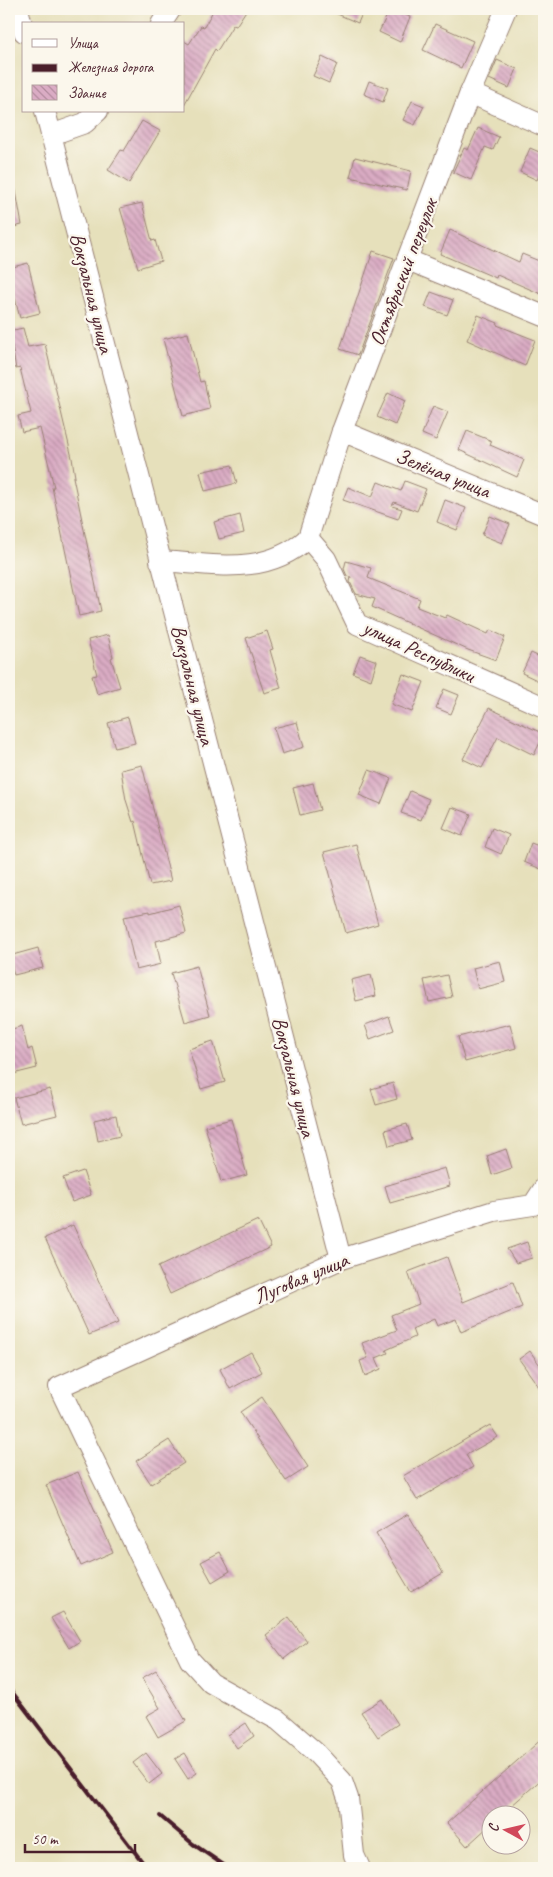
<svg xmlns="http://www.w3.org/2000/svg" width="553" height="1877" viewBox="0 0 553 1877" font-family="Caveat,sans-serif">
  <defs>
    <pattern id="building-back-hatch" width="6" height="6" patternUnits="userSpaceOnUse" patternTransform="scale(1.25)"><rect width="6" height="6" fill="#daacc4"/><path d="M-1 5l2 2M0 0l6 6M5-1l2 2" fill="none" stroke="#b38b9f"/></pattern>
  </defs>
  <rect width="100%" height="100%" fill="#fbf7ec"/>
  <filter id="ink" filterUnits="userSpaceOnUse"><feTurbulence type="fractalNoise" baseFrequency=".02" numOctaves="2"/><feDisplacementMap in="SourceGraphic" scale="10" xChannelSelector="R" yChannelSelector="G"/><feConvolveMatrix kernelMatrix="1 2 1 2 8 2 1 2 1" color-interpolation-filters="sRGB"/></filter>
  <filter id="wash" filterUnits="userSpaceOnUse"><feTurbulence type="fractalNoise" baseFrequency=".0096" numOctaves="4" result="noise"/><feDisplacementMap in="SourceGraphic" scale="20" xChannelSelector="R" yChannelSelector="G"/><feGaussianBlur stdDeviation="1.12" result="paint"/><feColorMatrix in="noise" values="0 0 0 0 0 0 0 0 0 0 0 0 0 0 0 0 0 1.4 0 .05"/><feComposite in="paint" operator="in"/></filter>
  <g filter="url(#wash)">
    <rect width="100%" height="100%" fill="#e6e0bb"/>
    <g id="blocks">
      <g fill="url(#building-back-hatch)">
        <polygon points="214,9 247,9 236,26 233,25 217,51 215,49 184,105 184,41 189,44 201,26 204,27"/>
        <polygon points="326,9 364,9 358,23"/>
        <polygon points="390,9 410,17 400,42 379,32"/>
        <polygon points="435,24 473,41 461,68 423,50"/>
        <polygon points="322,57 337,64 329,83 313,76"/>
        <polygon points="497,60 517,69 509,88 489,79"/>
        <polygon points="369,81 388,88 383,102 364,94"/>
        <polygon points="412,101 424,106 415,125 403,120"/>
        <polygon points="142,121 160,131 129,183 108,170 121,150 124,151"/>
        <polygon points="478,128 499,137 493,150 485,147 471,180 453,172 464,148 468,150"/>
        <polygon points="530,148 544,154 544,164 537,180 520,172"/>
        <polygon points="355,157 411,171 407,190 350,177"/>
        <polygon points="15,186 22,225 9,228 9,187"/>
        <polygon points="142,203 152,241 155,240 161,261 138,268 120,208"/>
        <polygon points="450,230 519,262 522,254 544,263 544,288 541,294 497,275 496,278 440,254"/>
        <polygon points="373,251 394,258 358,355 340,349"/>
        <polygon points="28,263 40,313 20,318 13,291 9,292 9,268"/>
        <polygon points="431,292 453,300 447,315 425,307"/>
        <polygon points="478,315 498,323 497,325 535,340 525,366 467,340"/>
        <polygon points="23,328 28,347 45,344 72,458 75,477 73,477 101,611 79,616 52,487 54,487 40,428 22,432 18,416 31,413 20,368 16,369 12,346 9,347 9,331"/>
        <polygon points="188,333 200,382 204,381 210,409 183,416 163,339"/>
        <polygon points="388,393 405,401 395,425 377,417"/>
        <polygon points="433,406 448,412 436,440 422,434"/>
        <polygon points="467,431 492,441 490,445 524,460 517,477 459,450"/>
        <polygon points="232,465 237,483 205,491 200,472"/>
        <polygon points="405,481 426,489 417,511 394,502 392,506 402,509 398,519 343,500 348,487 372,497 378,482 401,491"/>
        <polygon points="445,500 466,508 457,530 437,522"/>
        <polygon points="240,515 244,533 219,539 214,522"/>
        <polygon points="490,516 510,524 502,543 482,535"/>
        <polygon points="346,561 371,568 368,578 420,599 417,607 445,618 447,615 488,634 490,630 505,637 496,660 468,650 372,607 375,599 356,594 350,582 351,577 347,576 344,569"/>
        <polygon points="267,631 273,649 270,650 281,688 264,693 246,638"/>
        <polygon points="108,635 113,657 111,658 120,687 97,694 92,676 97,675 88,640"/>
        <polygon points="531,653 544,659 544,675 541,682 522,673"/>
        <polygon points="360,655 377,661 371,680 353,673"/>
        <polygon points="403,674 424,682 412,712 391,704"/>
        <polygon points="444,689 459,695 451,714 436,708"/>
        <polygon points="489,708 544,734 534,755 498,737 482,768 463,759"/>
        <polygon points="128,717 135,743 115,748 108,723"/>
        <polygon points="297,722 304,747 282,754 274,728"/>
        <polygon points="142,765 171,881 150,885 135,821 133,822 126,800 121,770"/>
        <polygon points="369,770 391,778 381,804 359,795"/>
        <polygon points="313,783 320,810 300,815 293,788"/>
        <polygon points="410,791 429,799 421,820 401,813"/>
        <polygon points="452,807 471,814 462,836 443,828"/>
        <polygon points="492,828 509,835 501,854 485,847"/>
        <polygon points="531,843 544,848 544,860 541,869 524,862"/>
        <polygon points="356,844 378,924 346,933 324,852"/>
        <polygon points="179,905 186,933 156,941 161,964 136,970 124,916 150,911 150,913"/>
        <polygon points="38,948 43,968 14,975 9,956"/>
        <polygon points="500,961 505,982 478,989 473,968"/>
        <polygon points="197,966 210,1015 185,1022 171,973"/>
        <polygon points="371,975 376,996 356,1001 351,980"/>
        <polygon points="447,975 452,997 429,1002 424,980"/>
        <polygon points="389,1016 394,1030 370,1039 365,1025"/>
        <polygon points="510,1024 516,1048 465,1062 458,1037"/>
        <polygon points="22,1026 28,1050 32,1048 37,1068 9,1075 9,1030"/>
        <polygon points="213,1041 225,1082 201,1089 189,1049"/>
        <polygon points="393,1083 397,1099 376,1105 371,1089"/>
        <polygon points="50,1089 57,1115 21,1124 14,1098"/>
        <polygon points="116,1115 120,1136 98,1141 94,1120"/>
        <polygon points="231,1119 247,1175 221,1182 205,1126"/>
        <polygon points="407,1124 412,1140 389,1146 385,1130"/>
        <polygon points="506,1149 512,1168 492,1175 487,1156"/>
        <polygon points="445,1168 450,1186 390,1203 385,1186"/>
        <polygon points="83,1171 91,1195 72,1202 63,1178"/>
        <polygon points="258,1220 271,1247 170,1294 158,1267"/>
        <polygon points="73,1225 118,1323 89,1335 45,1238"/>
        <polygon points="527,1242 532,1258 516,1263 507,1249"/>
        <polygon points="447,1257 463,1302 513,1282 522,1307 461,1332 456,1319 437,1326 434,1319 412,1329 415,1337 386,1350 388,1353 376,1358 381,1369 365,1376 360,1361 368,1358 362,1343 397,1330 391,1315 419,1304 408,1272"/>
        <polygon points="530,1351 544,1371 544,1394 519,1359"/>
        <polygon points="251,1352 262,1372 230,1389 220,1369"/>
        <polygon points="262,1397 308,1467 286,1481 240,1412"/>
        <polygon points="490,1425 498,1437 466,1455 473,1467 417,1500 403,1476"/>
        <polygon points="169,1440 184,1463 151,1484 136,1461"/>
        <polygon points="78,1472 113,1552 81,1566 46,1485"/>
        <polygon points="408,1514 443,1573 411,1592 376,1533"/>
        <polygon points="220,1552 230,1571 212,1582 201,1562"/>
        <polygon points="63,1612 80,1641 69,1648 51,1618"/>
        <polygon points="289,1617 307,1641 284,1659 266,1635"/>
        <polygon points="156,1670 186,1721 158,1737 146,1716 160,1708 142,1678"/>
        <polygon points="382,1699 398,1724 378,1737 361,1712"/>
        <polygon points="246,1723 254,1736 237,1748 228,1735"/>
        <polygon points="544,1737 544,1777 502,1814 490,1814 490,1825 467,1846 447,1823"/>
        <polygon points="146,1753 162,1774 149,1784 133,1763"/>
        <polygon points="185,1753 197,1773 188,1779 175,1759"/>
      </g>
    </g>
  </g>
  <g filter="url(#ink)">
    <use href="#blocks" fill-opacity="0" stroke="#988073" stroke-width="1"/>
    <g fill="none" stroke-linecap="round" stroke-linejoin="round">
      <g stroke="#988073" stroke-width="22">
        <g id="minor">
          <polyline points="18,9 24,32"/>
          <polyline points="161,24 171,9"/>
          <polyline points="470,93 544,126"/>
          <polyline points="45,111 341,1259"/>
          <polyline points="51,135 85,123 98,111"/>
          <polyline points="408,260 544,316"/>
          <polyline points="342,431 544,515"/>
          <polyline points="308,538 342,431 470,93 506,9"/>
          <polyline points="308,538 326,559 357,624 544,707"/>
          <path d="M160,561C213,564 265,577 308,538"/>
          <polyline points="360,1868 354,1855 348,1798 342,1781 316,1753 278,1720 211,1683 190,1660 59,1387 341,1259 494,1211 533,1205 544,1188"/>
        </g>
      </g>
      <use href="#minor" stroke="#fff" stroke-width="20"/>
      <g stroke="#4a1f2b" stroke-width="4">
        <polyline points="9,1688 147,1868"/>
        <polyline points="160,1816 193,1844 228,1868"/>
      </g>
    </g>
  </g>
  <g text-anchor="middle" stroke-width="4.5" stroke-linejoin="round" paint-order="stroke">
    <g font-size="21" fill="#4a1f2b" stroke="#fbf7ec">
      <text transform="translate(403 272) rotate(-69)" y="7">Октябрьский переулок</text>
      <text transform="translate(92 293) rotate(76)" y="7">Вокзальная улица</text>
      <text transform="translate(443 473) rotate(22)" y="7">Зелёная улица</text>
      <text transform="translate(419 651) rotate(25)" y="7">улица Республики</text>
      <text transform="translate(193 685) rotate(76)" y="7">Вокзальная улица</text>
      <text transform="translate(294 1077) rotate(76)" y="7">Вокзальная улица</text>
      <text transform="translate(301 1278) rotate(-23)" y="7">Луговая улица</text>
    </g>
  </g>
  <rect width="553" height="1877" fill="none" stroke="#fbf7ec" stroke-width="30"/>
  <rect x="22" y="22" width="162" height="90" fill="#fbf7ec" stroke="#b4a19f"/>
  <rect x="32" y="39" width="25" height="8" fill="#ffffff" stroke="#b4a19f"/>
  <text x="68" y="48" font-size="15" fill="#4a1f2b">Улица</text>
  <rect x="32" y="64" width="25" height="8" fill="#4a1f2b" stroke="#b4a19f"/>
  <text x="68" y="72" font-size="15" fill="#4a1f2b">Железная дорога</text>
  <rect x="32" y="85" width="25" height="15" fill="url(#building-back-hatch)" stroke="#b4a19f"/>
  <text x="68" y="98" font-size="15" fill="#4a1f2b">Здание</text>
  <g transform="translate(506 1830) rotate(278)"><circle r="24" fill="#fbf7ec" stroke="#b4a19f"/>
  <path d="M0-4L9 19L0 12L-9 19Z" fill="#d1495b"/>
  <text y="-8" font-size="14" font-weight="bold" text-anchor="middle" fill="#4a1f2b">С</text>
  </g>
  <path d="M25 1844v8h110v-8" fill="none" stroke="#4a1f2b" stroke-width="2.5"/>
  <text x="32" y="1844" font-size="15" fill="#4a1f2b" stroke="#fbf7ec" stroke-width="4" paint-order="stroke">50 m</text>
</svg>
